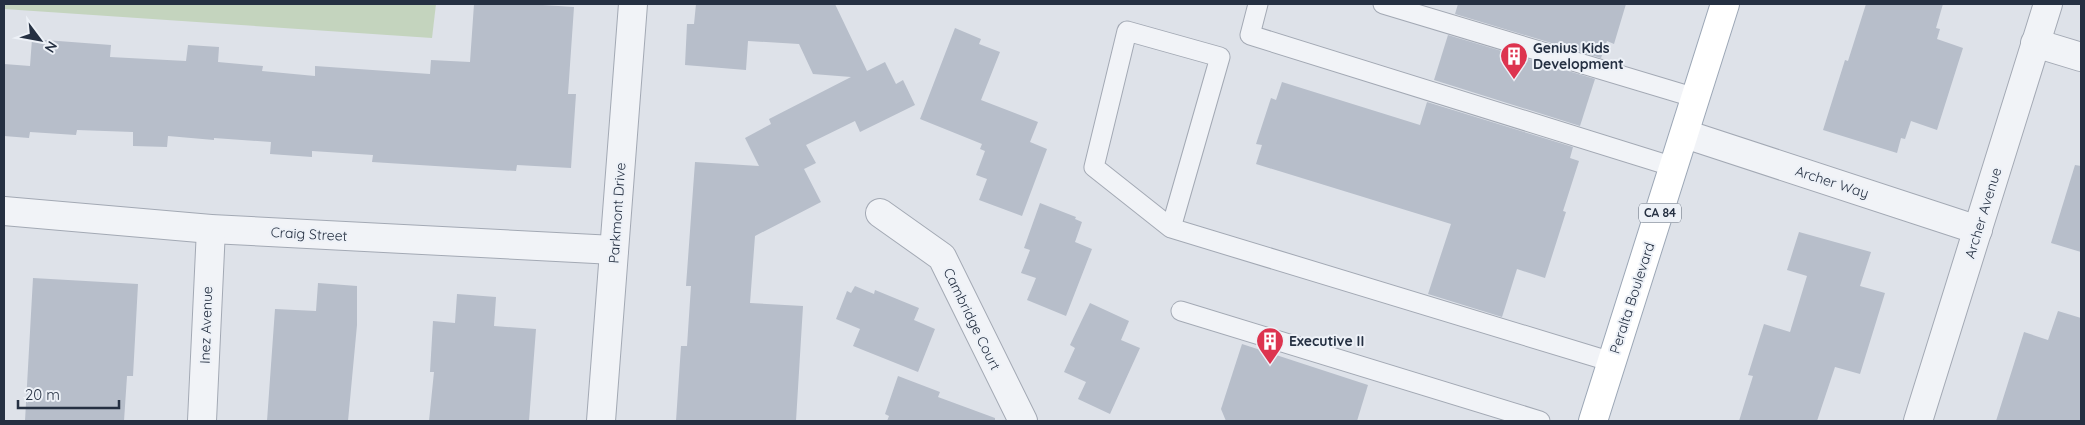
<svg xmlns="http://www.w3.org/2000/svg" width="2085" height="425" viewBox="0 0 2085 425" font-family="Quicksand,sans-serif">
  <rect width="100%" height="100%" fill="#dee2e9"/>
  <polygon fill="#c4d4be" points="4,4 436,4 432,38 4,9"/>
  <g fill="#b7beca">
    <polygon points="474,4 527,4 574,7 568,94 576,94 571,168 517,165 516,171 372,162 373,155 312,151 312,157 270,154 271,142 214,138 214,140 168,136 167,147 133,146 133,132 77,130 76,135 30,132 29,138 4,136 4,64 30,66 32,39 111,45 110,57 186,61 188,45 219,47 218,62 263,66 262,71 315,76 315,66 430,74 431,60 470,62"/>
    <polygon points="696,4 835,4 867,71 885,62 896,84 903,80 915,105 860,132 855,121 806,145 816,163 804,169 821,202 755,236 750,303 803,306 796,421 676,421 681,346 687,346 691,286 686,286 695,162 759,166 745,138 771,124 769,119 851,77 813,74 799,44 748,41 746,70 685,65 687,24 694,24"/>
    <polygon points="1458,4 1626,4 1614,44 1607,41 1601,58 1455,14"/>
    <polygon points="1866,4 1943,4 1936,28 1940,29 1937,39 1963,48 1937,130 1911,121 1905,139 1901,138 1897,153 1823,130 1845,60 1848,61"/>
    <polygon points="955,28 981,39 979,44 1000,52 981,100 1038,122 1030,142 1047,149 1022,216 979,200 987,179 976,175 985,151 980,149 982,144 920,119"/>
    <polygon points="1448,35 1595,79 1580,126 1434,80"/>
    <polygon points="1282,82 1420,125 1427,102 1573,147 1570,158 1579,161 1563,211 1566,212 1545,278 1517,269 1502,317 1428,294 1451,224 1256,164 1262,145 1256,144 1271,98 1276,100"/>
    <polygon points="2075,165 2081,166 2081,252 2051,243"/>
    <polygon points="1040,203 1076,217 1075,219 1082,222 1075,242 1092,249 1066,316 1027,300 1036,278 1021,273 1030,250 1024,248"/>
    <polygon points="1799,232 1871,252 1860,286 1885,293 1860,374 1835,367 1817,421 1739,421 1753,376 1748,375 1764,324 1790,332 1807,276 1787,270"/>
    <polygon points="33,278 138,284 133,376 127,376 124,421 25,421"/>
    <polygon points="318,283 357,286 357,325 348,421 267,421 275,309 316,311"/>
    <polygon points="855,286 874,294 875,290 919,308 914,320 935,329 918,372 853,346 860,329 836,319 847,291 851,293"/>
    <polygon points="457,294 496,297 494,326 536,329 529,421 429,421 434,372 430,372 433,321 455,323"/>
    <polygon points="1090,303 1129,321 1121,340 1140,348 1110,414 1078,399 1086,382 1064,372 1075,348 1070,345"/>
    <polygon points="2058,311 2081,318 2081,421 1996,421 2024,332 2048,340"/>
    <polygon points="1242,344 1368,385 1357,421 1226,421 1221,409"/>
    <polygon points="898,376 940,392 938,397 995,418 995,421 887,421 889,416 885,414"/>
  </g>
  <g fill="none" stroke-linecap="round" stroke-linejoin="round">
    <g stroke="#a3a9b4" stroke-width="21">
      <g id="lane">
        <polyline points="1258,4 1250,35 1674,167"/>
        <polyline points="1383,4 1696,98"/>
        <polyline points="1171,228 1094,167 1127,31 1220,57 1171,228 1612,362"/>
        <polyline points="1181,311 1540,421"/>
      </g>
    </g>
    <g stroke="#a3a9b4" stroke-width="30">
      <g id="street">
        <polyline points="2035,43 2081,57"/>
        <polyline points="1685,134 1978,230"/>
        <polyline points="4,211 211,229 614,250"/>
        <polyline points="880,213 942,257 1023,421"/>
        <polyline points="202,421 211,229"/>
        <polyline points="601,421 633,4"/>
        <polyline points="1918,421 2048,4"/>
      </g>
    </g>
    <g stroke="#9ca7b6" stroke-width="30">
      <polyline id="primary" points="1593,421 1725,4"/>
    </g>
    <use href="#lane" stroke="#f1f3f7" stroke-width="19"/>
    <use href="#street" stroke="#f1f3f7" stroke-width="28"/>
    <use href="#primary" stroke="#fff" stroke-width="28"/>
  </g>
  <defs>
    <g id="building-pin" transform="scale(1.4375)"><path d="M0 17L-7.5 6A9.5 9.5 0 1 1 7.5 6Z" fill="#dd344f" stroke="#edf1f7"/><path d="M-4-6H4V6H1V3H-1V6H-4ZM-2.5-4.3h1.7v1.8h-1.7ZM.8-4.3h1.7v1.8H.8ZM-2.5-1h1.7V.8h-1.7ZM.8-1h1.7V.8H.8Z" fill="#fff"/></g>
  </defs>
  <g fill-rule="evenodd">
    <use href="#building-pin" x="1514" y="56"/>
    <use href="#building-pin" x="1270" y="341"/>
  </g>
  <g text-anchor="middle" stroke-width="4" stroke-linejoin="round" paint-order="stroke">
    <rect fill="#edf1f7" stroke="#616a78" stroke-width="1" x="1639" y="203.5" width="42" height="19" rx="4"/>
    <g font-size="12" font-weight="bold" fill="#253042">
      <text x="1660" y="217">CA 84</text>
    </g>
    <g font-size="14" font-weight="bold" fill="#253042" stroke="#edf1f7" text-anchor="start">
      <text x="1533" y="53">Genius Kids<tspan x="1533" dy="16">Development</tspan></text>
      <text x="1289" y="346">Executive II</text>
    </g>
    <g font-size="14" fill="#253042" stroke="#edf1f7">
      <text transform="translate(1832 182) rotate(18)" y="5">Archer Way</text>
      <text transform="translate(617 213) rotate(-86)" y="5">Parkmont Drive</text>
      <text transform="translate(1983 213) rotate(-73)" y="5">Archer Avenue</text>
      <text transform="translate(309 234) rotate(3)" y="5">Craig Street</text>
      <text transform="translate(1632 298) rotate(-72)" y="5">Peralta Boulevard</text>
      <text transform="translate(972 319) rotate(64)" y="5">Cambridge Court</text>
      <text transform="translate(206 325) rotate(-88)" y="5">Inez Avenue</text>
    </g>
  </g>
  <rect width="2085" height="425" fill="none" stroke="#253042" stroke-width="10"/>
  <g transform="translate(40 40) rotate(122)" stroke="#edf1f7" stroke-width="4" paint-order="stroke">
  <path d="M0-4L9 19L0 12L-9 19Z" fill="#253042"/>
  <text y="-8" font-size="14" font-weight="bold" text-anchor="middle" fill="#253042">N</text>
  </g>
  <path d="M18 400v8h101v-8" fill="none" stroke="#253042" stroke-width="2.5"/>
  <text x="25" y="400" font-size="15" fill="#253042" stroke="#edf1f7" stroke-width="4" paint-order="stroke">20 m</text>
</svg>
